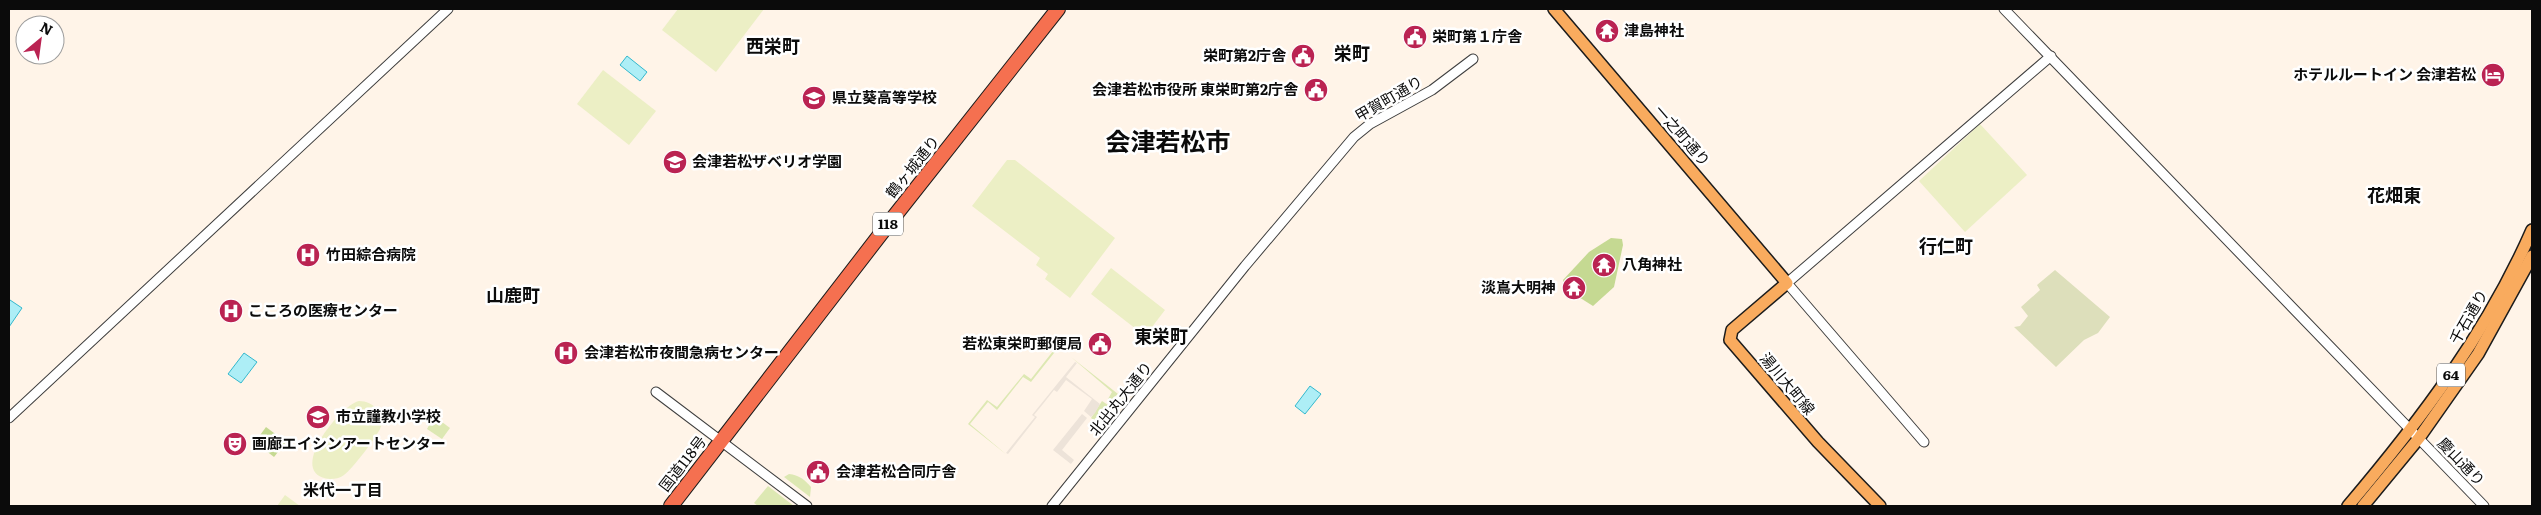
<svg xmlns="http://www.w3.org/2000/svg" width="2541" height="515" viewBox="0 0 2541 515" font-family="Literata,'Noto Sans JP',serif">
  <rect width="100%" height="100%" fill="#fff4e8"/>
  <g fill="#dde8b3">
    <polygon points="1057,346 1063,352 1058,348 1031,382 1023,377 997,410 988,402 970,424 1007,455 968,424 987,400 997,407 1024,374 1031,379"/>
    <polygon points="1071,357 1118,394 1112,399 1108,399 1112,392"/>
    <polygon points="1121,396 1124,399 1102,426 1091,418 1102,401 1108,405 1114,404"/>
    <polygon points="434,416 450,428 442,439 427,429"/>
    <path d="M789,474C799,475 805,480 811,487L810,497L784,477Z"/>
    <polygon points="768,486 794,506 758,506 754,503"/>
  </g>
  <g fill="#c5d992">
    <polygon points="1611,238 1622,239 1623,245 1614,287 1593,306 1566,289 1563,280 1589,252"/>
    <polygon points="266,427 286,442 274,457 255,442"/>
  </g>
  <polygon fill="#dddfbb" points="2055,270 2110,317 2098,333 2084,340 2056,367 2014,327 2020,326 2028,316 2021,307 2040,290 2037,285"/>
  <g fill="#ecefc5">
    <polygon points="678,9 764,9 716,72 662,30"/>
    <polygon points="603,70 656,111 629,145 577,104"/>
    <polygon points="1980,124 2027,175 1965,232 1919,181"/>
    <polygon points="1007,160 1015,160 1115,238 1070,298 1045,279 1048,274 1036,265 1040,258 972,206"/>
    <polygon points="1111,268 1138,289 1118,315 1138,289 1165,310 1145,336 1091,294"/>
    <path d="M359,401C373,401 387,414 380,429C374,440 354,467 344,475C340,478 335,479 330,479C284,475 340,405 359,401Z"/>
    <polygon points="285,495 300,506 277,506"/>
  </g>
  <g fill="#ede3d9">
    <polygon points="1075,362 1077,363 1066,377 1100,404 1095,413 1091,417 1084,411 1092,399 1066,380 1057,392 1054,390 1043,404 1034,415 1037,417 1008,454 1006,453 1035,417 1032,415"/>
    <polygon points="1082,414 1087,418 1062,450 1074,460 1071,464 1053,450"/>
  </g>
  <g fill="#adeef6" stroke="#34b8cd">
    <polygon points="627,56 647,72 640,81 620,65"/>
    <polygon points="10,300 22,308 9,327 9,302"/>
    <polygon points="244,353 257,362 241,383 228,374"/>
    <polygon points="1310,386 1321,394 1305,414 1295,406"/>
  </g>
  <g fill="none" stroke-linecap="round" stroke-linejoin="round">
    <g stroke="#3e3e3e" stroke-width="11">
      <g id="minor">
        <polyline points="2004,9 2484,506"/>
        <polyline points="656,392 807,506"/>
        <polyline points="9,418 448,9"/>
        <polyline points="1924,442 1787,283 2051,56"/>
        <polyline points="1052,506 1245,266 1354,137 1370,124 1432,90 1473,59"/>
      </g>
    </g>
    <g stroke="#1c1c1c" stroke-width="14">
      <g id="major">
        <polyline points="1554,9 1787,283 1732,330 1730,340 1818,442 1880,506"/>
        <path d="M2348,506C2420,421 2487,333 2532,230"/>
        <polyline points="2363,506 2419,438 2478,354 2532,256"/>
      </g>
    </g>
    <g stroke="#1c1c1c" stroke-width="16">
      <polyline id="highway" points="671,506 893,218 1058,9"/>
    </g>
    <use href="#minor" stroke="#fff" stroke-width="9"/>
    <use href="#major" stroke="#f9ab5e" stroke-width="11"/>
    <use href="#highway" stroke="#f57050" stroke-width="14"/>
  </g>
  <defs>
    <g id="temple-disc" transform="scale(1.25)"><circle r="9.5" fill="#ba2352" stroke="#fff"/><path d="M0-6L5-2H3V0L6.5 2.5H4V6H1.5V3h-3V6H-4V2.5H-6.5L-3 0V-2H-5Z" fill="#fff"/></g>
    <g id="civic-disc" transform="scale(1.25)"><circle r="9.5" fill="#ba2352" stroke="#fff"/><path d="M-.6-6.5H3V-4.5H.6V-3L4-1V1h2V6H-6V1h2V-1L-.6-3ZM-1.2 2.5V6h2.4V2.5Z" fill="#fff"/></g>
    <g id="hotel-disc" transform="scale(1.25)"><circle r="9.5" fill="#ba2352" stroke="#fff"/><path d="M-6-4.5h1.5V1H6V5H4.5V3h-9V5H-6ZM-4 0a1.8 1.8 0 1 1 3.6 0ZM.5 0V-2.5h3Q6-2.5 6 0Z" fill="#fff"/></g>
    <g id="school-disc" transform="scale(1.25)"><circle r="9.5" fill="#ba2352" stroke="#fff"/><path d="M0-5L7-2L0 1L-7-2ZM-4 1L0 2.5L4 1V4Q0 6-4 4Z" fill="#fff"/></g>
    <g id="hospital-disc" transform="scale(1.25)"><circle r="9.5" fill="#ba2352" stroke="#fff"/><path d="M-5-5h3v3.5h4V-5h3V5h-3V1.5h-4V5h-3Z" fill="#fff"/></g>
    <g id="theatre-disc" transform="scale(1.25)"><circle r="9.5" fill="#ba2352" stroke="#fff"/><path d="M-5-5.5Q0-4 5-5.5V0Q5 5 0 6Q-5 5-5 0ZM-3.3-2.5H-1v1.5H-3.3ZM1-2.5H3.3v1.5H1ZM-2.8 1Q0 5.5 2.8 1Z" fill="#fff"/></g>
  </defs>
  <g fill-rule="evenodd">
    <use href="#temple-disc" x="1607" y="31"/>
    <use href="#civic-disc" x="1415" y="37"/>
    <use href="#civic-disc" x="1303" y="56"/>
    <use href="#hotel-disc" x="2493" y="75"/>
    <use href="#civic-disc" x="1316" y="90"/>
    <use href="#school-disc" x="814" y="98"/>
    <use href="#school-disc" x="675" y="162"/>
    <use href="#hospital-disc" x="308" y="255"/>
    <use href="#temple-disc" x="1604" y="265"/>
    <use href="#temple-disc" x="1574" y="288"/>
    <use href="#hospital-disc" x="231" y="311"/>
    <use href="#civic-disc" x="1100" y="344"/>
    <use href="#hospital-disc" x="566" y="353"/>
    <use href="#school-disc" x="318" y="417"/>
    <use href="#theatre-disc" x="235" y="444"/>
    <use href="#civic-disc" x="818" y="472"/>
  </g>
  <g text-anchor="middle" stroke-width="5" stroke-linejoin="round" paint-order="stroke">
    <g fill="#fff" stroke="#545454" stroke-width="1">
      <rect x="873" y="212.5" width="30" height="23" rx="4"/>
      <rect x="2437" y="363.5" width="28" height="23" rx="4"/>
    </g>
    <g font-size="14" font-weight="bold" fill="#0b0b0b">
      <text x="888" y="229">118</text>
      <text x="2451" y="380">64</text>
    </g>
    <g font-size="15" font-weight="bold" fill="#0b0b0b" stroke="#fff" text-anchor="start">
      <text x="1624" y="36">津島神社</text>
      <text x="1432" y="42">栄町第１庁舎</text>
      <text x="1286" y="61" text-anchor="end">栄町第2庁舎</text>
      <text x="2476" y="80" text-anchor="end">ホテルルートイン 会津若松</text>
      <text x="1298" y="95" text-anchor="end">会津若松市役所 東栄町第2庁舎</text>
      <text x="832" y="103">県立葵高等学校</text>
      <text x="692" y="167">会津若松ザベリオ学園</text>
      <text x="326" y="260">竹田綜合病院</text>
      <text x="1622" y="270">八角神社</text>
      <text x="1556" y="293" text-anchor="end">淡嶌大明神</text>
      <text x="248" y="316">こころの医療センター</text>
      <text x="1082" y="349" text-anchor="end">若松東栄町郵便局</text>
      <text x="584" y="358">会津若松市夜間急病センター</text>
      <text x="336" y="422">市立謹教小学校</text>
      <text x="252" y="449">画廊エイシンアートセンター</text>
      <text x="836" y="477">会津若松合同庁舎</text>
    </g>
    <g font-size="15" fill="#0b0b0b" stroke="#fff">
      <text transform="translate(1389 99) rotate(-30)" y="5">甲賀町通り</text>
      <text transform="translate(1682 136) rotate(49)" y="5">一之町通り</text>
      <text transform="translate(913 167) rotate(-51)" y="5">鶴ヶ城通り</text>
      <text transform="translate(2469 317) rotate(-60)" y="5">千石通り</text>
      <text transform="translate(1787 384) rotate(50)" y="5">湯川大町線</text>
      <text transform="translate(1121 399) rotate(-51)" y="5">北出丸大通り</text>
      <text transform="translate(2461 462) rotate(46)" y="5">慶山通り</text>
      <text transform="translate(683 464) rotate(-52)" y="5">国道118号</text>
    </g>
    <g font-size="16" font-weight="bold" fill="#0b0b0b" stroke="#fff">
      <text x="343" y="496">米代一丁目</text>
    </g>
    <g font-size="18" font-weight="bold" fill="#0b0b0b" stroke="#fff">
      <text x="773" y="53">西栄町</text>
      <text x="1352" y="60">栄町</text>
      <text x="2394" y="202">花畑東</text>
      <text x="1946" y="253">行仁町</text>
      <text x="513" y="302">山鹿町</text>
      <text x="1161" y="343">東栄町</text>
    </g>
    <g font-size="25" font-weight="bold" fill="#0b0b0b" stroke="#fff">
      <text x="1168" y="151">会津若松市</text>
    </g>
  </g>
  <rect width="2541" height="515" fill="none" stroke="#0b0b0b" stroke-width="20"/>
  <g transform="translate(40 40) rotate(29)"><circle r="24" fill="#ffffff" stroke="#9d9d9d"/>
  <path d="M0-4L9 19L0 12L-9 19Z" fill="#ba2352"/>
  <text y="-8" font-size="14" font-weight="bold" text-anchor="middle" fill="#0b0b0b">N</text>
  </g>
</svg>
